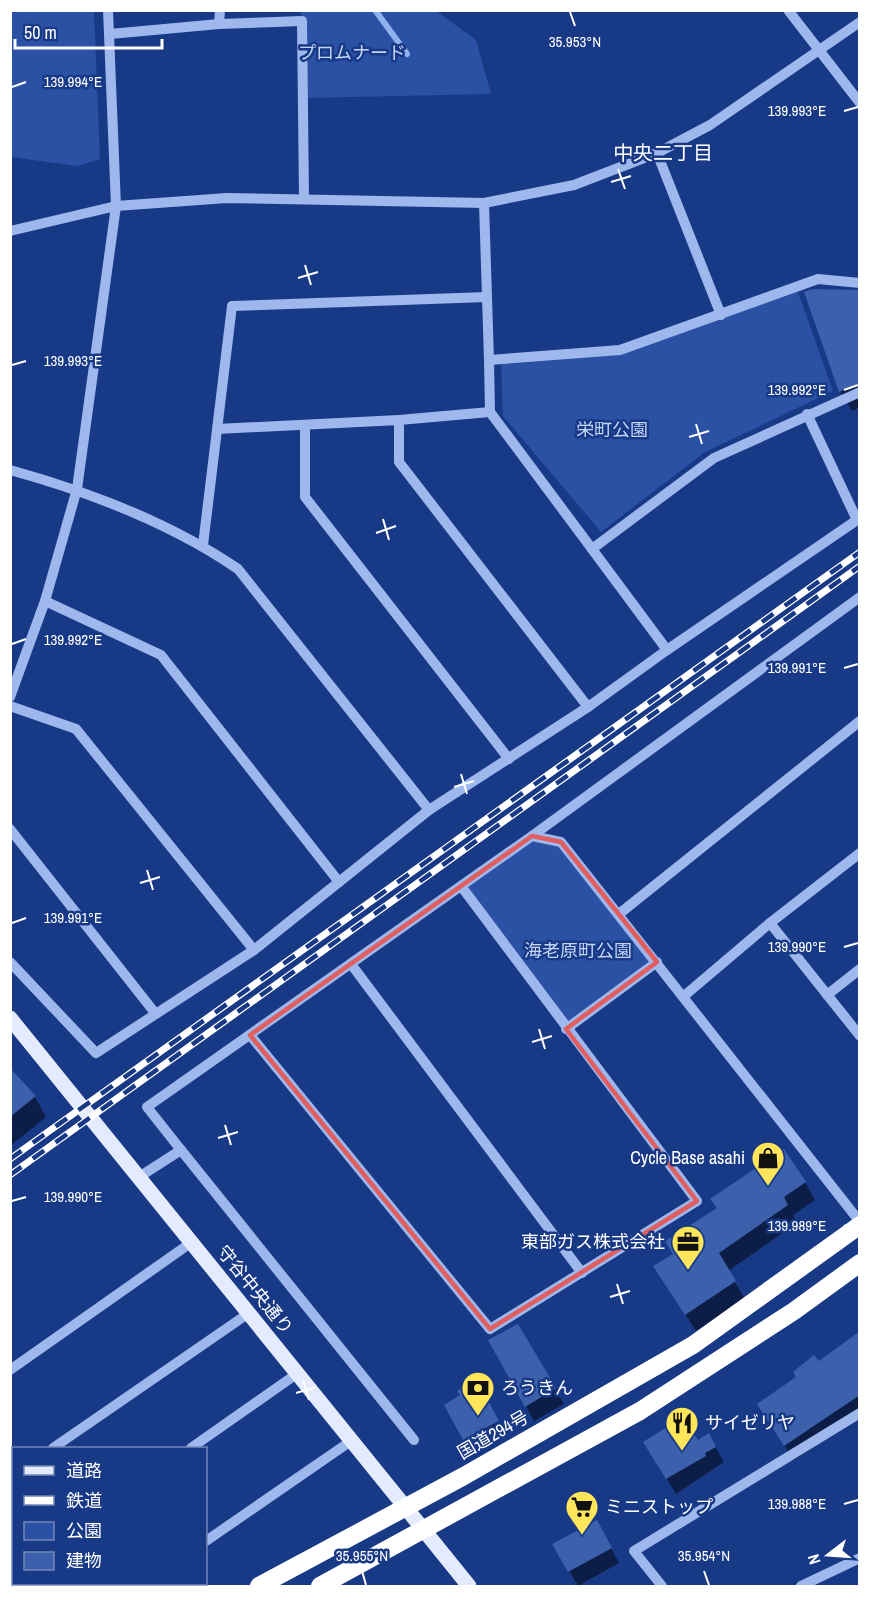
<svg xmlns="http://www.w3.org/2000/svg" width="870" height="1597" viewBox="0 0 870 1597" font-family="'Archivo Narrow','Noto Sans JP',sans-serif">
  <rect width="100%" height="100%" fill="#183986"/>
  <g fill="#2b51a4">
    <polygon points="11,10 94,11 100,159 77,166 11,157"/>
    <polygon points="301,11 436,11 476,40 491,94 303,98"/>
    <polygon points="798,292 833,391 705,452 601,532 503,416 501,363 622,353"/>
    <polygon points="532,836 561,842 657,962 566,1029 461,886"/>
  </g>
  <g fill="#0007">
    <polygon points="860,290 860,407 852,411 840,391"/>
    <polygon points="10,1070 35,1097 46,1117 10,1146"/>
    <polygon points="805,1182 815,1200 793,1215 797,1223 728,1271 745,1299 696,1331 655,1267"/>
    <polygon points="517,1326 564,1404 534,1421 490,1340"/>
    <polygon points="860,1337 860,1416 794,1460 767,1420 819,1363"/>
    <polygon points="462,1395 485,1397 506,1437 473,1454 446,1405"/>
    <polygon points="708,1435 724,1462 676,1494 654,1458 698,1442"/>
    <polygon points="605,1537 619,1563 578,1586 554,1545"/>
  </g>
  <g fill="none" stroke-linecap="round" stroke-linejoin="round">
    <polyline stroke="#91b0ef" stroke-width="6" points="375,10 407,54"/>
  </g>
  <g fill="#3d60ad">
    <polygon points="813,289 860,290 860,383 839,392 804,292"/>
    <polygon points="10,1068 36,1096 10,1117"/>
    <polygon points="784,1149 806,1182 784,1197 788,1205 719,1253 736,1281 685,1315 653,1266 673,1254 665,1241 717,1208 710,1199"/>
    <polygon points="518,1324 556,1388 525,1407 488,1340"/>
    <polygon points="860,1331 860,1395 784,1446 757,1404 796,1377 793,1372 814,1355 819,1361"/>
    <polygon points="477,1380 499,1421 463,1440 444,1405 460,1395 457,1391"/>
    <polygon points="683,1417 698,1440 709,1433 716,1447 705,1453 706,1456 666,1479 643,1442"/>
    <polygon points="597,1520 612,1548 568,1572 552,1544"/>
  </g>
  <g fill="none" stroke-linecap="round" stroke-linejoin="round">
    <g stroke="#9eb7ed" stroke-width="10">
      <polyline points="788,10 860,103"/>
      <polyline points="219,24 220,10"/>
      <polyline points="110,34 219,24 302,21 304,199"/>
      <polyline points="657,153 721,315"/>
      <polyline points="484,203 489,360"/>
      <polyline points="10,231 116,206 227,198 484,203 574,185 657,153 710,125 860,22"/>
      <polyline points="399,420 399,462 588,707"/>
      <polyline points="305,425 305,497 509,759"/>
      <polyline points="217,429 399,420 490,412"/>
      <path d="M10,470C90,492 169,522 238,569L429,810"/>
      <polyline points="203,545 232,306 487,297"/>
      <polyline points="592,549 490,412 489,360 620,350 818,279 860,283"/>
      <polyline points="45,601 161,655 339,882"/>
      <polyline points="667,650 857,520 807,414"/>
      <polyline points="10,697 45,601 77,489 116,206 108,10"/>
      <polyline points="10,706 76,729 254,950"/>
      <polyline points="10,829 155,1013"/>
      <polyline points="532,836 860,597"/>
      <polyline points="619,914 860,721"/>
      <polyline points="770,923 860,1036"/>
      <polyline points="10,962 96,1053 254,950 429,810 588,707 667,650 592,549 714,458 860,392"/>
      <polyline points="351,964 582,1273"/>
      <polyline points="827,995 860,969"/>
      <polyline points="684,996 770,923 860,853"/>
      <polyline points="566,1029 657,962"/>
      <polyline points="250,1035 490,1329 697,1201 461,886"/>
      <polyline points="181,1150 414,1440"/>
      <polyline points="139,1177 181,1150 147,1107 532,836 561,842 860,1222"/>
      <polyline points="10,1370 192,1242"/>
      <polyline points="53,1448 249,1313"/>
      <polyline points="191,1448 298,1373"/>
      <polyline points="10,1478 14,1476"/>
      <polyline points="206,1541 351,1441"/>
      <polyline points="10,1575 14,1573"/>
      <polyline points="140,1586 145,1584"/>
      <polyline points="662,1586 634,1551 860,1413"/>
      <polyline points="801,1586 860,1558"/>
    </g>
    <polyline stroke="#e4ebff" stroke-width="15" points="10,1018 469,1586"/>
    <g stroke="#fff" stroke-width="18">
      <polyline points="259,1586 464,1476 693,1345 860,1225"/>
      <polyline points="320,1586 640,1411 794,1311 860,1263"/>
    </g>
    <g stroke="#fff" stroke-width="7">
      <g id="rail">
        <polyline points="10,1159 860,552"/>
        <polyline points="10,1175 860,566"/>
      </g>
    </g>
    <use href="#rail" stroke="#183986" stroke-width="4.5" stroke-dasharray="14" stroke-linecap="butt"/>
  </g>
  <path fill="none" stroke="#e05e5e" stroke-width="4.5" stroke-linejoin="round" d="M532,836L561,842L657,962L566,1029L697,1201L490,1329L250,1035Z"/>
  <path fill="none" stroke="#fff" stroke-width="2" d="M570,12L575,26M12,87L26,82M844,111L858,107M618,169L625,189M611,182L631,176M305,265L311,285M298,278L318,272M12,365L26,361M844,390L858,385M696,424L702,444M689,437L709,431M383,519L389,540M376,533L396,526M12,644L26,639M844,668L858,664M461,774L467,794M454,787L474,781M147,870L153,890M140,883L160,877M12,923L26,918M844,947L858,943M539,1029L545,1049M532,1042L552,1036M225,1125L231,1145M218,1138L238,1132M12,1201L26,1197M844,1226L858,1221M617,1284L623,1304M610,1297L630,1291M303,1380L309,1400M296,1393L316,1387M844,1504L858,1500M362,1571L366,1585M704,1571L709,1585"/>
  <defs>
    <g id="shop-pin" transform="scale(1.725)"><path d="M0 17L-7.5 6A9.5 9.5 0 1 1 7.5 6Z" fill="#ffe55a" stroke="#183986"/><path d="M-5-2.5h2.3a2.7 3.5 0 0 1 5.4 0H5L5.5 6h-11ZM-1.5-2.5h3a1.5 2.3 0 0 0-3 0Z" fill="#111"/></g>
    <g id="office-pin" transform="scale(1.725)"><path d="M0 17L-7.5 6A9.5 9.5 0 1 1 7.5 6Z" fill="#ffe55a" stroke="#183986"/><path d="M-6-3h4V-5.5h4V-3h4V5H-6ZM-1-4.5V-3h2v-1.5ZM-6 0V1H6V0Z" fill="#111"/></g>
    <g id="bank-pin" transform="scale(1.725)"><path d="M0 17L-7.5 6A9.5 9.5 0 1 1 7.5 6Z" fill="#ffe55a" stroke="#183986"/><path d="M-6-4H6V4H-6ZM0-2.3a2.3 2.3 0 1 0 0 4.6a2.3 2.3 0 1 0 0-4.6Z" fill="#111"/></g>
    <g id="restaurant-pin" transform="scale(1.725)"><path d="M0 17L-7.5 6A9.5 9.5 0 1 1 7.5 6Z" fill="#ffe55a" stroke="#183986"/><path d="M-5-6h1v4h1v-4h1v4h1v-4h1v5L-1.5 .5V6h-2V.5L-5-1ZM5-6V6H3V1.5H1.5Q1.5-4 5-6Z" fill="#111"/></g>
    <g id="supermarket-pin" transform="scale(1.725)"><path d="M0 17L-7.5 6A9.5 9.5 0 1 1 7.5 6Z" fill="#ffe55a" stroke="#183986"/><path d="M-6-5.5h2.5l.6 2H6L4.5 2H-2.5L-4.4-4H-6ZM-1.5 3.2a1.3 1.3 0 1 0 .1 0ZM3 3.2a1.3 1.3 0 1 0 .1 0Z" fill="#111"/></g>
  </defs>
  <g fill-rule="evenodd">
    <use href="#shop-pin" x="768" y="1158"/>
    <use href="#office-pin" x="688" y="1242"/>
    <use href="#bank-pin" x="478" y="1388"/>
    <use href="#restaurant-pin" x="682" y="1423"/>
    <use href="#supermarket-pin" x="582" y="1507"/>
  </g>
  <g text-anchor="middle" stroke-width="5" stroke-linejoin="round" paint-order="stroke">
    <g font-size="18" fill="#c3d5f9" stroke="#183986">
      <text x="352" y="59">プロムナード</text>
      <text x="612" y="436">栄町公園</text>
      <text x="578" y="957">海老原町公園</text>
    </g>
    <g font-size="18" fill="#fff" stroke="#183986" text-anchor="start">
      <text x="745" y="1164" text-anchor="end">Cycle Base asahi</text>
      <text x="665" y="1248" text-anchor="end">東部ガス株式会社</text>
      <text x="501" y="1394">ろうきん</text>
      <text x="705" y="1429">サイゼリヤ</text>
      <text x="605" y="1513">ミニストップ</text>
    </g>
    <g font-size="18" fill="#fff" stroke="#183986">
      <text transform="translate(255 1290) rotate(51)" y="6">守谷中央通り</text>
      <text transform="translate(493 1435) rotate(-30)" y="6">国道294号</text>
    </g>
    <g font-size="20" fill="#fff" stroke="#183986">
      <text x="663" y="160">中央二丁目</text>
    </g>
  </g>
  <g font-size="15" text-anchor="middle" fill="#fff" stroke="#183986" stroke-width="5" stroke-linejoin="round" paint-order="stroke">
    <text x="575" y="47">35.953°N</text>
    <text x="73" y="87">139.994°E</text>
    <text x="797" y="116">139.993°E</text>
    <text x="73" y="366">139.993°E</text>
    <text x="797" y="395">139.992°E</text>
    <text x="73" y="645">139.992°E</text>
    <text x="797" y="673">139.991°E</text>
    <text x="73" y="923">139.991°E</text>
    <text x="797" y="952">139.990°E</text>
    <text x="73" y="1202">139.990°E</text>
    <text x="797" y="1231">139.989°E</text>
    <text x="797" y="1509">139.988°E</text>
    <text x="362" y="1561">35.955°N</text>
    <text x="704" y="1561">35.954°N</text>
  </g>
  <rect width="870" height="1597" fill="none" stroke="#ffffff" stroke-width="24"/>
  <rect x="12" y="1447" width="195" height="138" fill="#183986" stroke="#7488b6" stroke-width="1.5"/>
  <rect x="24" y="1466" width="30" height="9" fill="#e4ebff" stroke="#7488b6" stroke-width="1.5"/>
  <text x="66" y="1477" font-size="18" fill="#ffffff">道路</text>
  <rect x="24" y="1496" width="30" height="9" fill="#ffffff" stroke="#7488b6" stroke-width="1.5"/>
  <text x="66" y="1507" font-size="18" fill="#ffffff">鉄道</text>
  <rect x="24" y="1522" width="30" height="18" fill="#2b51a4" stroke="#7488b6" stroke-width="1.5"/>
  <text x="66" y="1537" font-size="18" fill="#ffffff">公園</text>
  <rect x="24" y="1552" width="30" height="18" fill="#3d60ad" stroke="#7488b6" stroke-width="1.5"/>
  <text x="66" y="1567" font-size="18" fill="#ffffff">建物</text>
  <g transform="translate(828 1555) rotate(253)" stroke="#183986" stroke-width="4.5" paint-order="stroke">
  <path d="M0-4.5L10 22L0 15L-10 22Z" fill="#ffffff"/>
  <text y="-9" font-size="16" font-weight="bold" text-anchor="middle" fill="#ffffff">N</text>
  </g>
  <path d="M15 39v9h147v-9" fill="none" stroke="#ffffff" stroke-width="3"/>
  <text x="24" y="39" font-size="18" fill="#ffffff" stroke="#183986" stroke-width="4.5" paint-order="stroke">50 m</text>
</svg>
